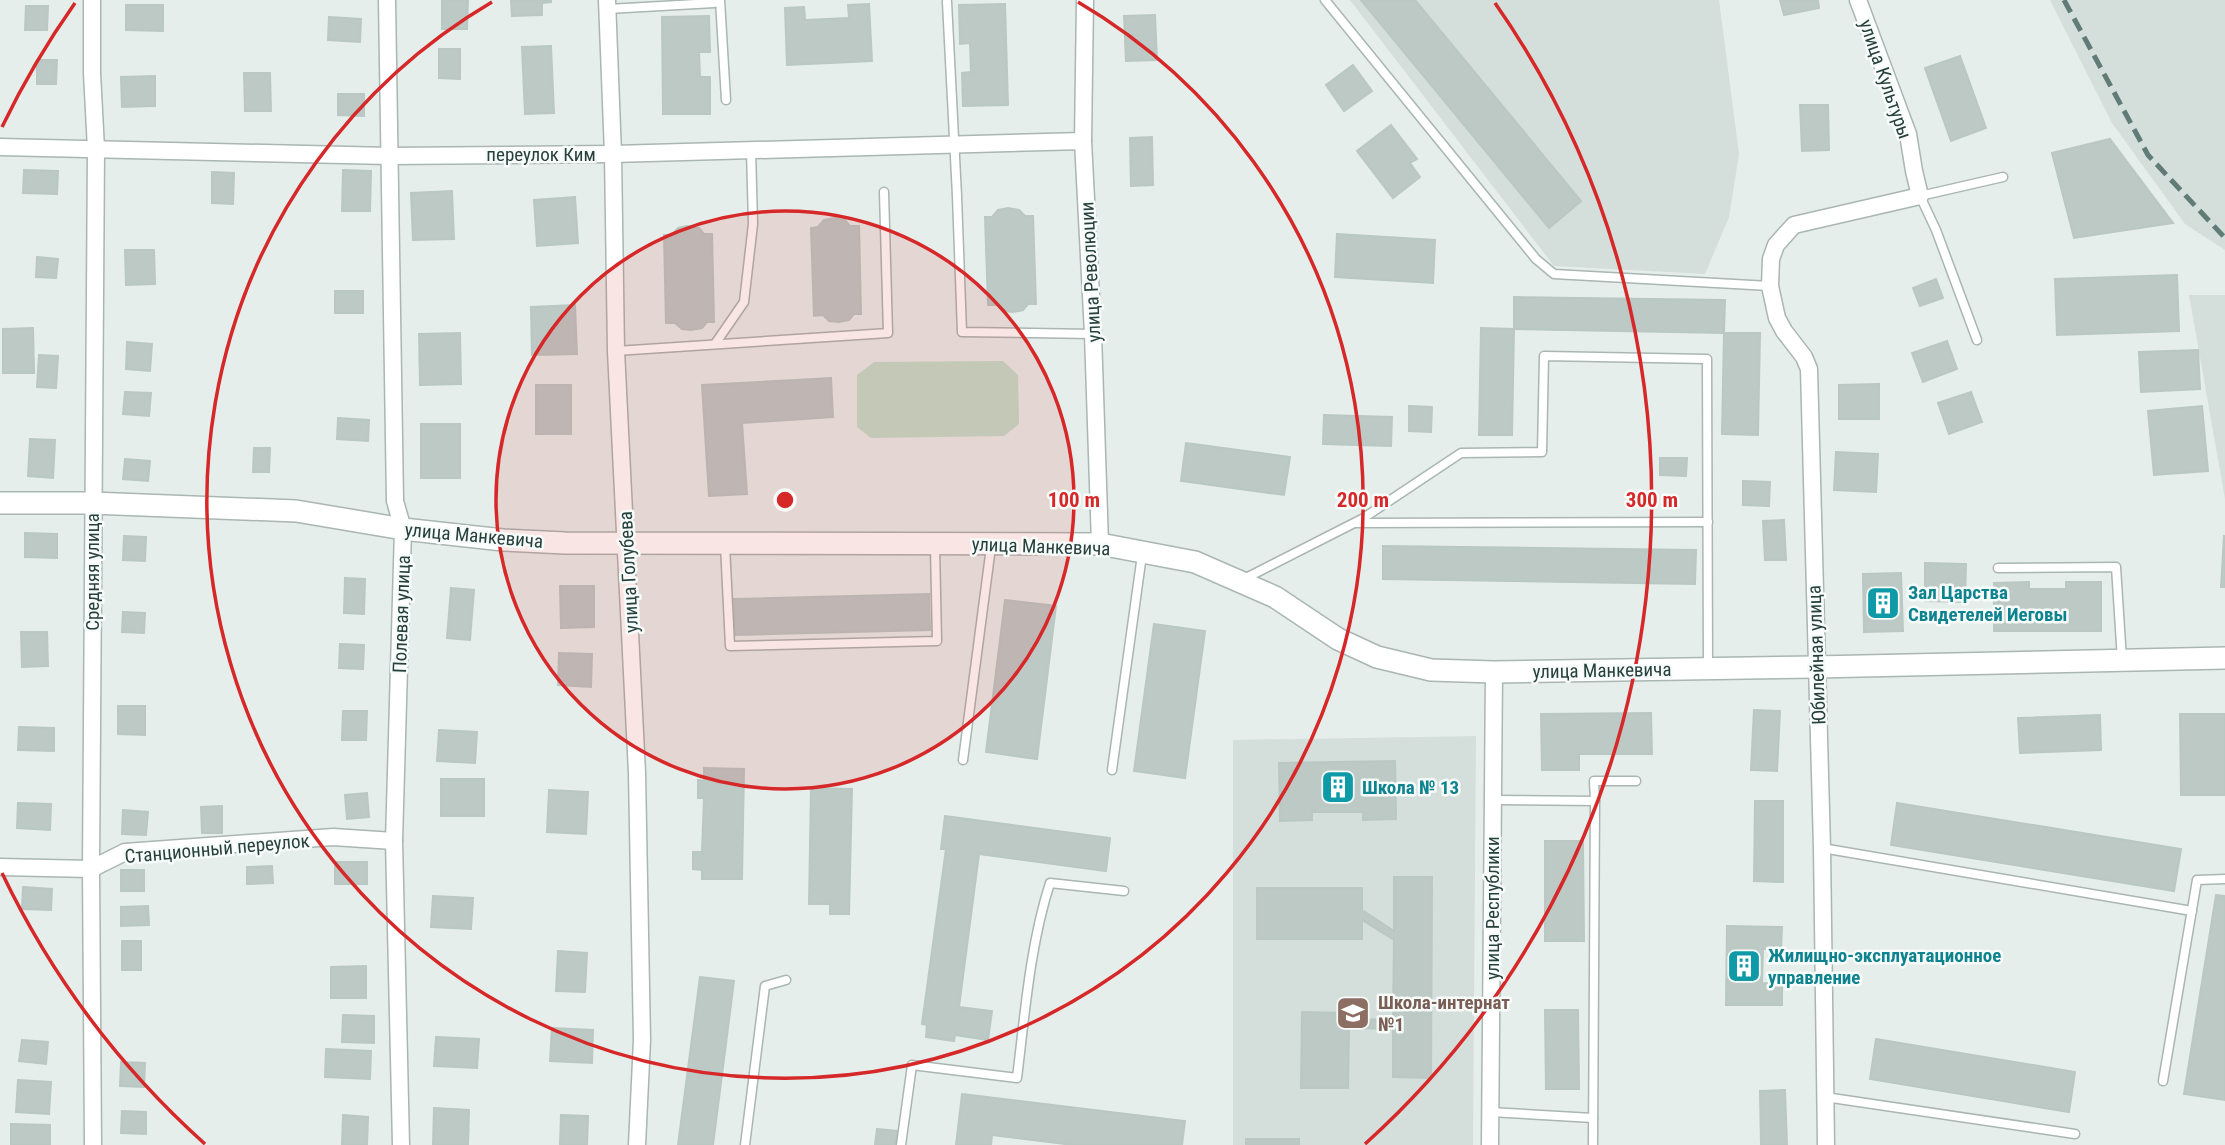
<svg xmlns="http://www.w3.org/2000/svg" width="2225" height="1145" viewBox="0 0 2225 1145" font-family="'Roboto Condensed',sans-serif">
  <rect width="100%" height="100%" fill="#e6eeeb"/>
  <g fill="#d4dedb">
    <polygon points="1350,0 1719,0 1739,154 1729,217 1705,274 1554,266"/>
    <polygon points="2050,0 2225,0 2225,250 2185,224 2112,123"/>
    <polygon points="2189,295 2225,295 2225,499"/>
    <polygon points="1476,736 1473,1145 1233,1145 1233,740"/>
  </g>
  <polygon fill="#c1decb" points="1003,361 1018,375 1019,424 1004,436 871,438 857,427 857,375 874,362"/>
  <g fill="#bcc9c5" stroke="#b9c8c3" stroke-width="2">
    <polygon points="442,0 468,0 467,29 442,29"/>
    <polygon points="511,0 551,0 551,2 542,3 542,15 512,16"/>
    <polygon points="1361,0 1415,0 1581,201 1549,228"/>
    <polygon points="1780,0 1818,0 1819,8 1784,15"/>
    <polygon points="869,4 872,61 787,65 785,8 804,7 805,20 849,18 848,5"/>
    <polygon points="1005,4 1008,105 963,106 962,73 971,72 970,43 960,44 959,5"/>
    <polygon points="126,5 163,5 163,31 126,30"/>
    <polygon points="26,6 48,6 47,30 25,30"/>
    <polygon points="1155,15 1157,60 1126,61 1124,16"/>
    <polygon points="709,16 710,52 699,52 700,77 710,77 710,114 663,114 662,17"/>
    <polygon points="329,17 361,19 360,42 328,40"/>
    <polygon points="551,46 554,113 525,114 522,47"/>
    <polygon points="439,49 460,49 460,79 439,78"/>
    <polygon points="1960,56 1986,128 1951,141 1925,68"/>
    <polygon points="37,60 57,60 56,84 37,84"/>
    <polygon points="1353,65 1372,91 1344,111 1326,85"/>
    <polygon points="244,73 270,73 271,111 245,111"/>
    <polygon points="155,76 155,106 122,107 121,77"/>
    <polygon points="338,94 364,94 364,116 338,115"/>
    <polygon points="1800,105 1828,105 1829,150 1802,151"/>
    <polygon points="1391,125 1417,159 1410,163 1420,177 1393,198 1357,151"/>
    <polygon points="1152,137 1153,185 1131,186 1130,138"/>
    <polygon points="2110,139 2173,223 2074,238 2052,153"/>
    <polygon points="24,170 58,171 57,194 23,193"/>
    <polygon points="343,170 371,171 370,211 342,211"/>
    <polygon points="212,172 234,173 233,204 212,203"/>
    <polygon points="452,191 454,239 413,240 411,193"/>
    <polygon points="575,197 578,243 537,246 534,200"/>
    <polygon points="1008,208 1019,210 1025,216 1033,216 1036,304 1028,304 1023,310 1013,312 1003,311 997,305 988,305 985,217 992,217 998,210"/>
    <polygon points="834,218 845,220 850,226 859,226 861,314 854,314 849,320 839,322 829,321 823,315 814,316 811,228 818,227 824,220"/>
    <polygon points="687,226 699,228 704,234 712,234 714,322 707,322 702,328 691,330 682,329 675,323 666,323 664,235 672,235 678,228"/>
    <polygon points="1337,234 1435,240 1433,283 1335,277"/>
    <polygon points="125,250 154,250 155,284 126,285"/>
    <polygon points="37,257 58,259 56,278 36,277"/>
    <polygon points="2177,275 2179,331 2057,335 2055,279"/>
    <polygon points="1936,279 1943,298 1920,306 1913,288"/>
    <rect x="335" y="291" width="28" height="22"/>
    <polygon points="1514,297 1725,300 1724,333 1514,329"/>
    <polygon points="575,305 577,354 532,355 531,307"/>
    <polygon points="33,328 34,373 3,373 3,329"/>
    <polygon points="1481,328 1514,329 1512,435 1479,435"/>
    <polygon points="460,333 461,384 420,385 419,334"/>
    <polygon points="1724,333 1760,333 1758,435 1722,434"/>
    <polygon points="1947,341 1957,369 1923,382 1912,353"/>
    <polygon points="127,342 152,344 150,371 126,369"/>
    <polygon points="2198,350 2200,389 2141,392 2139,352"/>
    <polygon points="39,355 58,356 56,388 37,387"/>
    <polygon points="831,378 833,417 742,423 747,494 709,496 702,385"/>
    <polygon points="1879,384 1879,419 1839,419 1839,385"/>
    <rect x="536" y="385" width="35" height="49"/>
    <polygon points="125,392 151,393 149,416 123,414"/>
    <polygon points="1971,392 1982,422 1949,434 1938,403"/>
    <polygon points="1409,406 1432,407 1431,432 1409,431"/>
    <polygon points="2202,406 2208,471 2154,475 2148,411"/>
    <polygon points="1324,415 1392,417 1391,446 1323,444"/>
    <polygon points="338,418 369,420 368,441 337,439"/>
    <rect x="421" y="424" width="39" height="54"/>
    <polygon points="30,439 55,440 53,478 28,476"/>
    <polygon points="1186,443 1290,457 1284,495 1181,481"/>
    <polygon points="254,448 270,448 269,472 253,472"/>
    <polygon points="1836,452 1878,454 1876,492 1834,490"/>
    <polygon points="1660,458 1687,458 1686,476 1660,475"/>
    <polygon points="125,459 150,461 148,481 123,479"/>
    <polygon points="1743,481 1770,482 1769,506 1743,505"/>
    <polygon points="1784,520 1786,560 1765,560 1763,521"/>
    <polygon points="25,533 57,534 57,558 25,557"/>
    <polygon points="124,536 146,537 145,561 123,560"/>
    <polygon points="2224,536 2225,536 2225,587 2221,587"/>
    <polygon points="1383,546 1696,550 1695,584 1383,579"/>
    <polygon points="1925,563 1966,564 1965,602 1925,601"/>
    <polygon points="1901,573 1903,631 1864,632 1863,574"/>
    <polygon points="345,578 365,579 364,614 344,613"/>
    <polygon points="2029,582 2029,589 2066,589 2066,582 2101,582 2101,631 1994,631 1994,583"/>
    <polygon points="560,586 594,586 594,627 561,628"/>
    <polygon points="451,588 474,590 470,640 447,638"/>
    <polygon points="929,594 930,630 735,635 734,599"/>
    <polygon points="1005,600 1056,606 1037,759 986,752"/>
    <polygon points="123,612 145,613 144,633 122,632"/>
    <polygon points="1154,624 1205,631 1185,778 1134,771"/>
    <polygon points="21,632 47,632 48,666 22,667"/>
    <polygon points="340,644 364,645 363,669 339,668"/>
    <polygon points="559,653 592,654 591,687 558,685"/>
    <polygon points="118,706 145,706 145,735 118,734"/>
    <polygon points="1754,710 1780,711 1777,771 1751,770"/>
    <polygon points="343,711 367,711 366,740 342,740"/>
    <polygon points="1651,713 1652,754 1579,754 1579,770 1542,770 1541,714"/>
    <polygon points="2180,714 2225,714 2225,795 2181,795"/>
    <polygon points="2100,715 2101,750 2020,753 2018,718"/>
    <polygon points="19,727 54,728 54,751 18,750"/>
    <polygon points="439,730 477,732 475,763 437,761"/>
    <polygon points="1395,761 1396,819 1363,820 1363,812 1312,812 1312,820 1280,821 1279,763"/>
    <polygon points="704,768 744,769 742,879 702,879 702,870 693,869 693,852 702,852 704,798 698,798 698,780 704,781"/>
    <rect x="441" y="779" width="43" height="37"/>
    <polygon points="811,788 852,789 849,914 830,914 830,904 809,904"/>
    <polygon points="549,790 588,792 586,834 547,832"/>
    <polygon points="367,793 369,817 347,819 345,795"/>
    <polygon points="1755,801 1783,801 1783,882 1754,881"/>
    <polygon points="18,803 51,804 50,830 17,828"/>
    <polygon points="1897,803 2181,849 2174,891 1891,845"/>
    <polygon points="222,806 222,833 202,833 201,807"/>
    <polygon points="123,810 148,812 146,835 122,834"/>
    <polygon points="945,816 1110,838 1106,871 979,854 959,1007 992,1011 988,1040 955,1035 954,1041 926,1037 927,1025 922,1024 946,849 941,849"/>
    <polygon points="1545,841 1583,841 1584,941 1545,941"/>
    <rect x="335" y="862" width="32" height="22"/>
    <polygon points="272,866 273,883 247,884 247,867"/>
    <rect x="121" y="870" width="23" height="21"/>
    <polygon points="1394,877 1432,877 1431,1078 1393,1077 1393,1029 1349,1028 1348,1088 1301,1088 1302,1012 1349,1013 1349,1019 1393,1020 1394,940 1362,920 1362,939 1257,939 1257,888 1362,888 1362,910 1394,931"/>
    <polygon points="23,887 52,889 51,910 22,909"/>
    <polygon points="2216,895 2225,896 2225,1100 2184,1094"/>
    <polygon points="433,896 473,898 471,929 431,927"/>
    <polygon points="148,906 149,925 121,926 121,907"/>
    <polygon points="1727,926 1782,927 1781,949 1763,949 1762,983 1782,984 1782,1005 1726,1005"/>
    <rect x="122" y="941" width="19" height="29"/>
    <polygon points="558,951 587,953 585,992 556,991"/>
    <polygon points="366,966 366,998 331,998 331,967"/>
    <polygon points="700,977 734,981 713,1145 678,1145"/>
    <polygon points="1545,1010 1578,1010 1579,1089 1546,1089"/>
    <polygon points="343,1015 374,1016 374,1043 342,1042"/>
    <polygon points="552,1028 593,1030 592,1063 550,1061"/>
    <polygon points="436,1037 479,1039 477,1068 434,1066"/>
    <polygon points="1876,1039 2075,1072 2069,1112 1870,1079"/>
    <polygon points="22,1040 48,1042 46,1064 19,1061"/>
    <polygon points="326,1049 371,1051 370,1079 325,1077"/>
    <polygon points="121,1062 145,1063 144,1087 120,1086"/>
    <polygon points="18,1080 51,1082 49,1114 16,1112"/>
    <polygon points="1785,1090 1787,1145 1761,1145 1760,1091"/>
    <polygon points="962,1094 1185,1121 1182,1145 1073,1145 992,1135 991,1145 956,1145"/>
    <polygon points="434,1108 469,1110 468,1145 433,1145"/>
    <polygon points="122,1111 146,1112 146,1134 121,1133"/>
    <polygon points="343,1115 368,1117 367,1145 342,1145"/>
    <polygon points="561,1115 588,1116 587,1145 560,1145"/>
    <polygon points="11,1124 50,1125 50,1145 11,1145"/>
    <polygon points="877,1129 897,1131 895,1145 875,1145"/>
    <rect x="1246" y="1139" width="53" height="6"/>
  </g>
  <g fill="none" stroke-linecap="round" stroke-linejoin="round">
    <g stroke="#a9b6b3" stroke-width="11">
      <g id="service">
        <polyline points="720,0 726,100"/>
        <polyline points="1325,0 1536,259 1554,274 1770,286"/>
        <polyline points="947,2 957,196 962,332 1093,334"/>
        <polyline points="608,9 714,3 715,0"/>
        <polyline points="1977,340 1936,230 1920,196 2003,177"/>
        <polyline points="715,344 744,302 753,224 751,150"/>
        <polyline points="616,351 888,333 884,192"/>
        <polyline points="1357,523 1708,522"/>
        <polyline points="725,545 730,646 937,641 935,547"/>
        <polyline points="1998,568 2116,567 2122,660"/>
        <polyline points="1244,579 1362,519 1461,453 1542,452 1544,356 1707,359 1708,668"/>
        <polyline points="963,760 991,547"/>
        <polyline points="1112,770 1142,555"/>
        <polyline points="1493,800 1595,801 1594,781 1636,781"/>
        <polyline points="1822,848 2192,911"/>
        <polyline points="2163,1081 2197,880 2225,879"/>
        <polyline points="1825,1097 2075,1134"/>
        <polyline points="1490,1112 1593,1118"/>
        <polyline points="745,1145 765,986 786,980"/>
        <path d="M901,1145L912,1065L1017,1078C1025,1013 1030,945 1050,883L1124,891"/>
        <polyline points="1593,1145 1595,801"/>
      </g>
    </g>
    <g stroke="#a9b6b3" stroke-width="19">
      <g id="minor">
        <polyline points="92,0 92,73 96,149 91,869 93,1145"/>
        <polyline points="387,0 395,501 403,529 394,841 401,1145"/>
        <polyline points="607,0 613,154 616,351 637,773 642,1040 637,1145"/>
        <polyline points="1085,0 1083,141 1093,334 1100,544"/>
        <polyline points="0,147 389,156 613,154 1083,141"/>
        <polyline points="0,867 91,869 125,852 333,837 394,841"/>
        <polyline points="1490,1145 1494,672"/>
        <polyline points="1826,1145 1822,848 1809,369 1804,357 1784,331 1777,318 1770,286 1771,259 1776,245 1794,225 1920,196 1914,171 1908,134 1858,0"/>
      </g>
    </g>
    <g stroke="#a9b6b3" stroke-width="24">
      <polyline id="tertiary" points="0,503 92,503 296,511 403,529 503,540 565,543 1100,544 1195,562 1275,597 1338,639 1377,657 1431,670 1494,672 1816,667 2225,658"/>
    </g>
    <use href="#service" stroke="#fff" stroke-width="8"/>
    <use href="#minor" stroke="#fff" stroke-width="16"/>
    <use href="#tertiary" stroke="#fff" stroke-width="21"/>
    <polyline stroke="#617b76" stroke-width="5" stroke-dasharray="14 7" stroke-linecap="butt" points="2064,0 2148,155 2225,238"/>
  </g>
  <circle cx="785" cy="500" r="289" fill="#d62828" fill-opacity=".12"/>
  <g fill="none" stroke="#d62828" stroke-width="3.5">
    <circle cx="785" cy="500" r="289"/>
    <path d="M1078 2A578 578 0 1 1 492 2"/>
    <path d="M205 1144A867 867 0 0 1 2 873M2 127A867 867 0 0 1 75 3M1495 3A867 867 0 0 1 1365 1144"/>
  </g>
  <defs>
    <g id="building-square" transform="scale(1.75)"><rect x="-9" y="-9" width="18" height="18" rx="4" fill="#0f9aa8" stroke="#f7fbf9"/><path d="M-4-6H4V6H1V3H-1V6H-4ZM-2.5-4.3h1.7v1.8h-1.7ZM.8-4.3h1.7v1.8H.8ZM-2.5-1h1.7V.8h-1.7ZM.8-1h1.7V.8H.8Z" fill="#fff"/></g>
    <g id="school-square" transform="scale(1.75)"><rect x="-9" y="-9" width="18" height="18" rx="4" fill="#8d6e63" stroke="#f7fbf9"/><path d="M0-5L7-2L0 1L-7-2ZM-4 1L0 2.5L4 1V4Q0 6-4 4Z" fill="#fff"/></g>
  </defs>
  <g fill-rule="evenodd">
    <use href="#building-square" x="1883" y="603"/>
    <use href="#building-square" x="1338" y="787"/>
    <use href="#building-square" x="1744" y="966"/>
    <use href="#school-square" x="1353" y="1013"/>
  </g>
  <g text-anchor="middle" stroke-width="5" stroke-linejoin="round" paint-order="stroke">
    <g font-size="19" fill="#26403b" stroke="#f7fbf9">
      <text transform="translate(1886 79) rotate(71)" y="7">улица Культуры</text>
      <text x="541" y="161">переулок Ким</text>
      <text transform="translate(1090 272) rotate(-93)" y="7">улица Революции</text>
      <text transform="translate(474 535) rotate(5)" y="7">улица Манкевича</text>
      <text transform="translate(1041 546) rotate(2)" y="7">улица Манкевича</text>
      <text transform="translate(92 572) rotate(-90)" y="7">Средняя улица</text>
      <text transform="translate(628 572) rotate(-93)" y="7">улица Голубева</text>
      <text transform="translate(401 614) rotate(-88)" y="7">Полевая улица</text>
      <text transform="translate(1816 655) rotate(-92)" y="7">Юбилейная улица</text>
      <text transform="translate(1602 670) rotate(-1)" y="7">улица Манкевича</text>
      <text transform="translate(217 848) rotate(-5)" y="7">Станционный переулок</text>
      <text transform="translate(1492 908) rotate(-90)" y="7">улица Республики</text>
    </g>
    <g font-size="19" font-weight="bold" fill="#0d838f" stroke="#f7fbf9" text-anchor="start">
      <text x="1908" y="599">Зал Царства<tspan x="1908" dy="22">Свидетелей Иеговы</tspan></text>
      <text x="1362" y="794">Школа № 13</text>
      <text x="1768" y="962">Жилищно-эксплуатационное<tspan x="1768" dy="22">управление</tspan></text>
    </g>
    <g font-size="19" font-weight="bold" fill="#785e54" stroke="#f7fbf9" text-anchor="start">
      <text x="1378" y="1009">Школа-интернат<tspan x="1378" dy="22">№1</tspan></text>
    </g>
  </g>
  <circle cx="785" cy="500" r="10" fill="#d62828" stroke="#f7fbf9" stroke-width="3.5"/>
  <g font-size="21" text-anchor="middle" font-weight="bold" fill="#d62828" stroke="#f7fbf9" stroke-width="5" stroke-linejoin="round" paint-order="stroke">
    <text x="1074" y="507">100 m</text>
    <text x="1363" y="507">200 m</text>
    <text x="1652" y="507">300 m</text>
  </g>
</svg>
